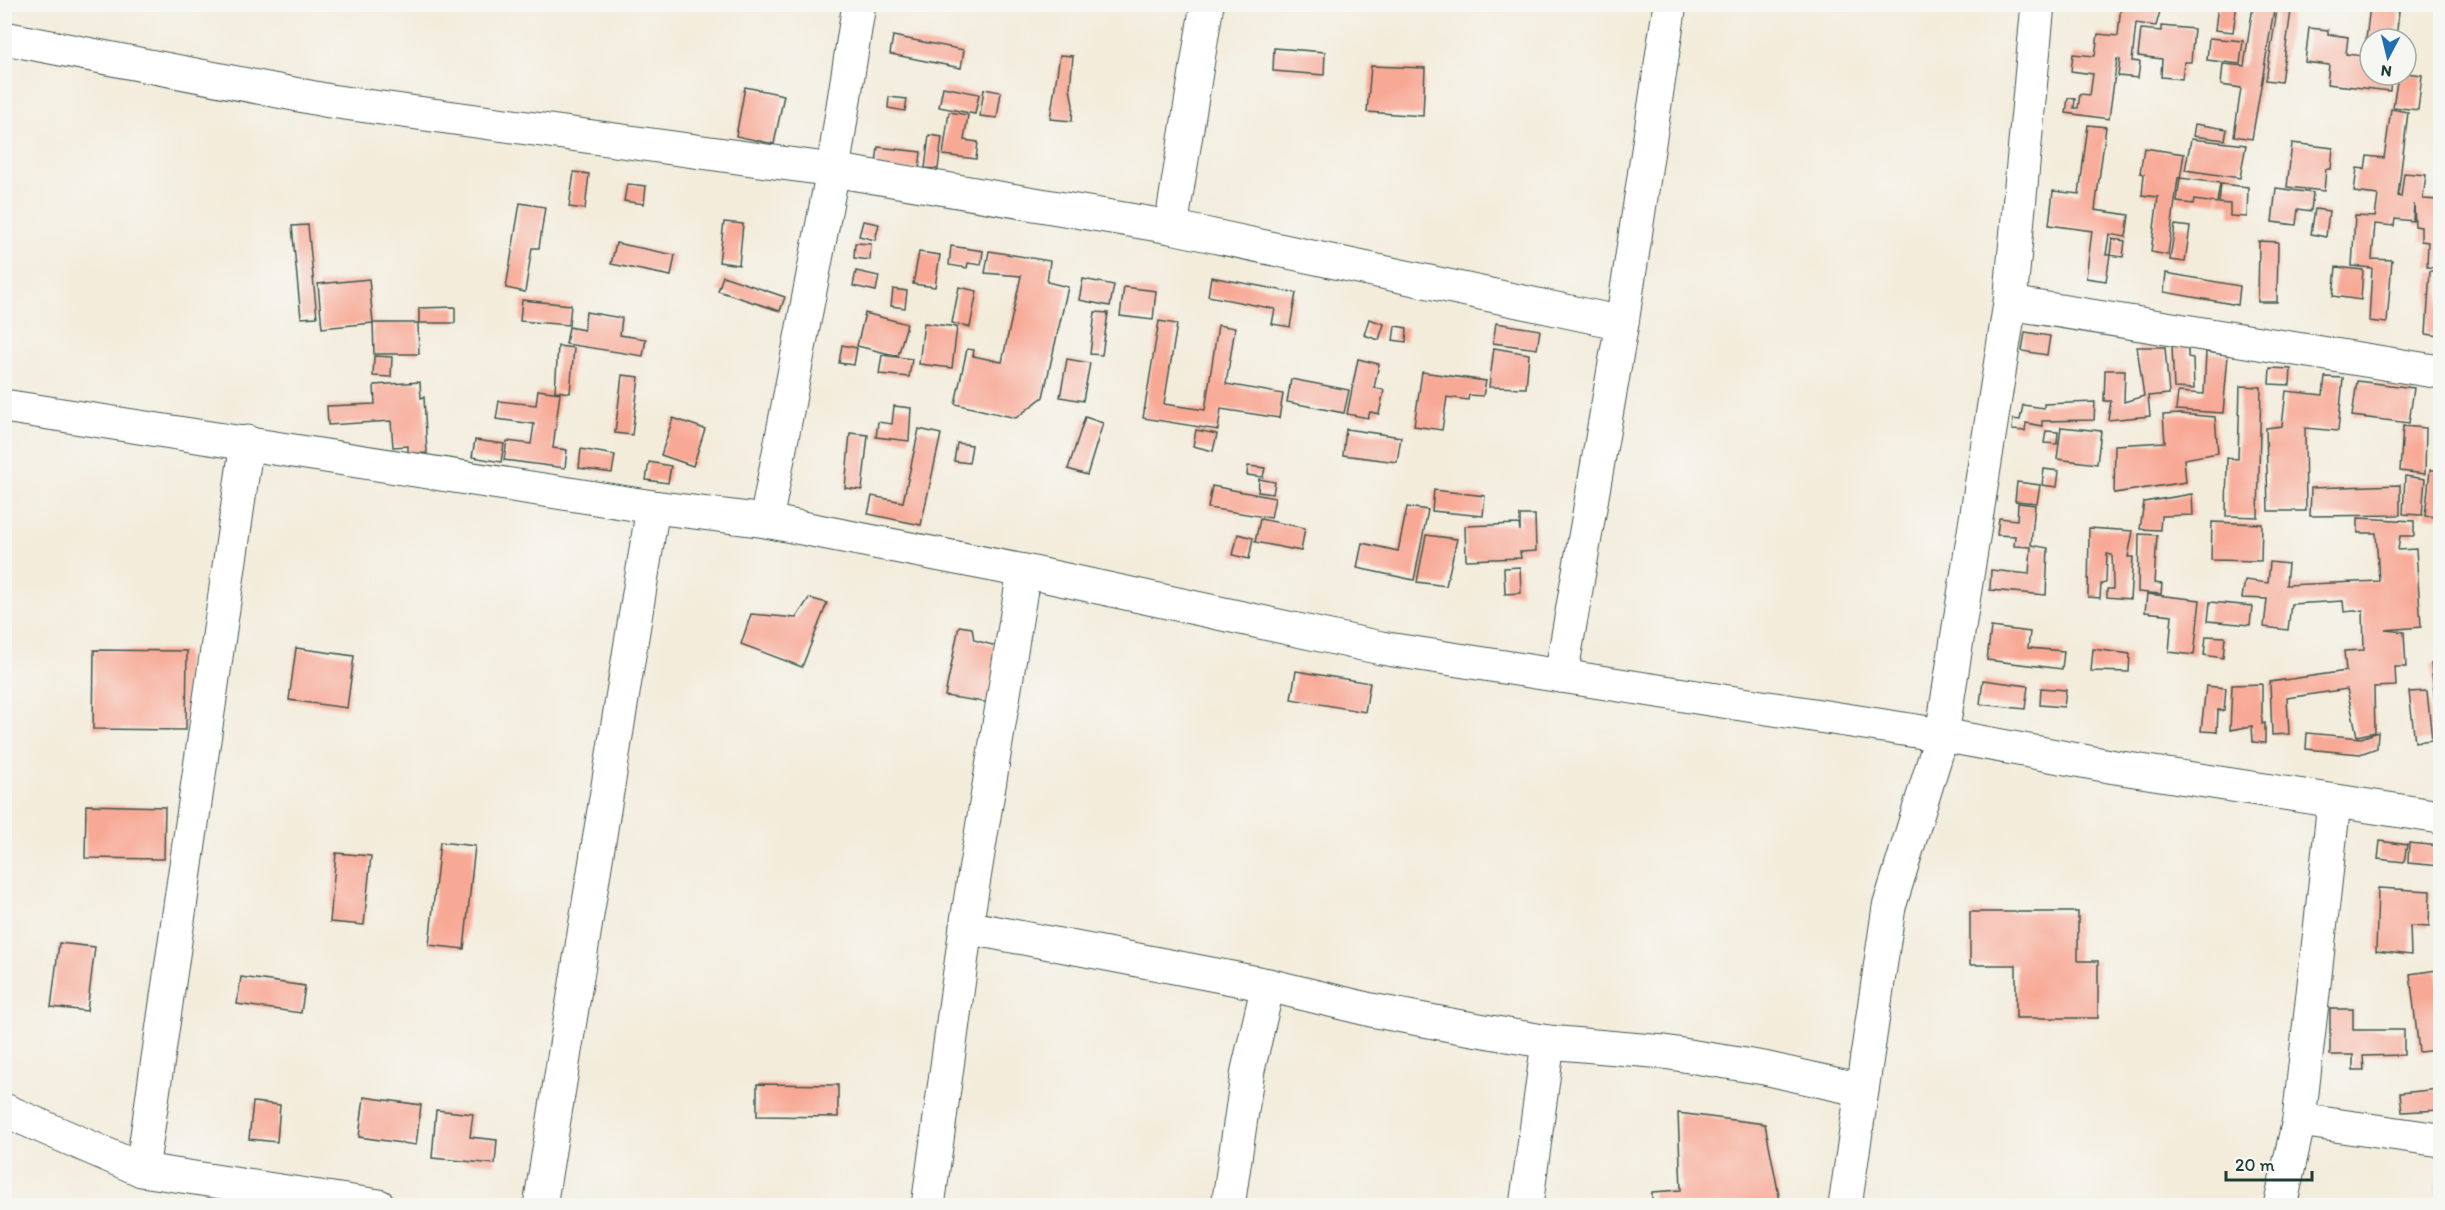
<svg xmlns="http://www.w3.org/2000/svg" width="2445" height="1210" viewBox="0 0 2445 1210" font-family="Itim,sans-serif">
  <rect width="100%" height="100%" fill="#f6f6f2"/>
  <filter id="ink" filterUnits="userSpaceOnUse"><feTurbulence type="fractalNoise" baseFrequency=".0167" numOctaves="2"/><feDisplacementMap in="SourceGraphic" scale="12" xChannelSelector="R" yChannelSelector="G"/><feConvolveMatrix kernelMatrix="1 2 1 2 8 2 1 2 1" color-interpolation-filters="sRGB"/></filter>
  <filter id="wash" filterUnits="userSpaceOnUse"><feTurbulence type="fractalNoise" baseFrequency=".008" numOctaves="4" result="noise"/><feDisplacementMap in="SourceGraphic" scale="24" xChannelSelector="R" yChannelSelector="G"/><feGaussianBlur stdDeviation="1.35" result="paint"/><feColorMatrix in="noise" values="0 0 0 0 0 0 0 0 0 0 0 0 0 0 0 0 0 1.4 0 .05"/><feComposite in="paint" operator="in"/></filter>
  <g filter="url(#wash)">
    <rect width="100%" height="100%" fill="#f3ecdb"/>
    <g id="blocks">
      <g fill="#f8a995">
        <polygon points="2121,4 2162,4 2156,26 2136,23 2132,61 2140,62 2138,78 2118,76 2120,60 2117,59 2109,119 2066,113 2068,98 2075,99 2074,108 2078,108 2080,94 2090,95 2093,74 2071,71 2073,54 2095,56 2098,34 2118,36"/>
        <polygon points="2218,4 2237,4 2233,32 2215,30"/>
        <polygon points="2255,4 2275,4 2252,139 2234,136 2241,88 2221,85 2223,64 2244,66 2253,6"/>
        <polygon points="2278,4 2292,4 2281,82 2266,80"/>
        <polygon points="2370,6 2399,11 2396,39 2370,39 2370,75 2391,75 2390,91 2327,84 2329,65 2305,62 2309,28 2328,30 2328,34 2348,37 2346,54 2364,56"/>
        <polygon points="2161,26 2194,29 2191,62 2184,62 2182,79 2161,77 2162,59 2138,56 2141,29 2161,31"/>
        <polygon points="893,36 964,50 961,68 890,54"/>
        <polygon points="2209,38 2243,41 2240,64 2207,60"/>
        <polygon points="1274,48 1325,52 1324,75 1273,71"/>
        <polygon points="1060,55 1073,56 1070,88 1073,105 1072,121 1050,119"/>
        <polygon points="1371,66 1425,68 1423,116 1367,112"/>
        <polygon points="2406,73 2422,75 2418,110 2393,107 2398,75 2406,75"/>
        <polygon points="745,87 784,95 774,144 736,136"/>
        <polygon points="943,87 979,94 975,114 939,107"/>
        <polygon points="984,89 1001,92 997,118 980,116"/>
        <polygon points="889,97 907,99 905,111 888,108"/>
        <polygon points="2391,109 2408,112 2398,196 2401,197 2404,173 2426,175 2423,199 2440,200 2440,268 2427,267 2428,242 2421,241 2421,227 2415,226 2414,204 2413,221 2395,219 2394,226 2375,224 2372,259 2392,260 2387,323 2369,321 2372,268 2352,266 2355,216 2375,217 2378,195 2354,192 2357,168 2365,169 2367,156 2384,158"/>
        <polygon points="949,112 968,115 964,140 978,142 976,159 943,155"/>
        <polygon points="2195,124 2227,129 2225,140 2193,136"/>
        <polygon points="2088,125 2106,127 2095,210 2129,215 2126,237 2109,234 2106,255 2110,255 2112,239 2125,241 2123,257 2110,255 2106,281 2086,278 2092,231 2049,225 2053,191 2079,194"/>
        <polygon points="929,135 942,137 938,169 925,168"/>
        <polygon points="2191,139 2246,145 2240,178 2185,170"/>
        <polygon points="2292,143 2333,148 2331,169 2326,169 2324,191 2287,187"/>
        <polygon points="878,147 921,152 919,169 875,173"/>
        <polygon points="2144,148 2184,154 2180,178 2178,178 2168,255 2151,252 2158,197 2142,195 2144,174 2140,173"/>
        <polygon points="574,172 589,174 585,209 569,207"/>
        <polygon points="2180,178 2220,183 2217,203 2194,200 2193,204 2177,202"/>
        <polygon points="627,184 646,186 644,204 624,201"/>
        <polygon points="2221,184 2248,187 2247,217 2230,216 2230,204 2219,203"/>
        <polygon points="2276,188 2313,193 2311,211 2298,209 2296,225 2272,222"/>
        <polygon points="520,203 545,207 539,248 532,248 525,292 506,288"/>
        <polygon points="2315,209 2329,211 2326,237 2311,234"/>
        <polygon points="863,221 879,224 875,240 859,236"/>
        <polygon points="724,222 743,224 739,265 719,262"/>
        <polygon points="308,225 317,317 301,318 292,226"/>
        <polygon points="2175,225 2190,227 2185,262 2170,260"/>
        <polygon points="2259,241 2278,242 2277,302 2258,302"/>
        <polygon points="616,243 675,255 671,276 611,264"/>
        <polygon points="855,243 871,244 870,260 854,258"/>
        <polygon points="951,246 983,251 981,265 968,263 967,268 949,265"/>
        <polygon points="989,251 1050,261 1047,282 1068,287 1043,397 1016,418 955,404 967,349 974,350 973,356 1002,362 1021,276 985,273"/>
        <polygon points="919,252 940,255 935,287 913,284"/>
        <polygon points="2336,267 2363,270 2361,300 2333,296"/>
        <polygon points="856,271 879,276 876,291 853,286"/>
        <polygon points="2430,271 2440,271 2440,336 2426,334"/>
        <polygon points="2166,273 2240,286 2238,305 2164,292"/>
        <polygon points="723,276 785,297 780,311 718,291"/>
        <polygon points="1211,277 1296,293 1290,327 1272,324 1275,309 1208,296"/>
        <polygon points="369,279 373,323 322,328 318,284"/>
        <polygon points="1083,279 1114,285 1110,306 1079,300"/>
        <polygon points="959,287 977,291 970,327 952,323"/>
        <polygon points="1124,287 1156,291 1153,320 1120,316"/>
        <polygon points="893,289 907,291 905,308 891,306"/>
        <polygon points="522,300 571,305 569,325 520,321"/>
        <polygon points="455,307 455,323 419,323 419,308"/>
        <polygon points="586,312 622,318 620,335 646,339 643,356 566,344 569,327 584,330"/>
        <polygon points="1095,312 1108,313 1102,355 1090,354"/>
        <polygon points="865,313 907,324 898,356 857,346"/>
        <polygon points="1369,319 1384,324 1379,340 1364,335"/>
        <polygon points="1159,321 1177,324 1164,404 1205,410 1218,325 1235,328 1226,384 1283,394 1279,418 1221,409 1218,430 1143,418"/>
        <polygon points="373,323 418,323 419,354 374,354"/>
        <polygon points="924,323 957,327 952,368 919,364"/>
        <polygon points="1496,323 1540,330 1537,349 1493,343"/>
        <polygon points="1395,326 1407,328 1406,342 1393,340"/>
        <polygon points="2025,332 2050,336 2047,355 2022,351"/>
        <polygon points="842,345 857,348 854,365 839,363"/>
        <polygon points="558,346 574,348 570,393 555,391"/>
        <polygon points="2172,346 2188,346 2188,357 2193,358 2194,389 2174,388"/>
        <polygon points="2137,347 2165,347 2169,394 2148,396 2150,416 2108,420 2111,401 2104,401 2105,370 2125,370 2124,402 2144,396"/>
        <polygon points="1494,348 1529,354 1526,388 1489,387"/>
        <polygon points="2206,352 2228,355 2223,413 2176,410 2178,392 2204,394"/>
        <polygon points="882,355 912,359 909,377 879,374"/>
        <polygon points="374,356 392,357 391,377 373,376"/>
        <polygon points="1067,359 1090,363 1083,401 1060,397"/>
        <polygon points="1358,359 1379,364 1374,388 1384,390 1379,414 1370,412 1368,418 1347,414"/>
        <polygon points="2270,368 2291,369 2290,385 2269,384"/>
        <polygon points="1422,372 1486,381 1483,396 1469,395 1468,400 1447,397 1442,430 1414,426"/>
        <polygon points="622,375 639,377 632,435 615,433"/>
        <polygon points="2325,377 2343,378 2338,431 2305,428 2306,511 2268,511 2266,428 2282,426 2286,391 2323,395"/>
        <polygon points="1291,379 1349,390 1344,413 1287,402"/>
        <polygon points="2357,381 2414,388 2409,423 2352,416"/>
        <polygon points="420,382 421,398 424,397 427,453 408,454 408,446 393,447 391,421 328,425 327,406 375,404 374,385"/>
        <polygon points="2240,386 2261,387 2258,517 2226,516 2227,458 2238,459"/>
        <polygon points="538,390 560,393 553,448 567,450 565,468 504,460 507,441 531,444 534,424 496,419 499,401 536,405"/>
        <polygon points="2095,402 2094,420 2042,421 2042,426 2026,423 2025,431 2012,430 2013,419 2020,420 2023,405 2044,408 2044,404"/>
        <polygon points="894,406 911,408 909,441 876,437 878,422 892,424"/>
        <polygon points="2180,414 2215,417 2218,453 2184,459 2186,482 2114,493 2115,445 2165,442 2163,415"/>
        <polygon points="1085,417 1103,423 1087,475 1068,469"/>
        <polygon points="673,418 705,429 693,466 661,455"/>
        <polygon points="2403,426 2426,428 2425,474 2400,471"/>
        <polygon points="2061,427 2101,431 2097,464 2057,459"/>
        <polygon points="919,429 941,434 921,525 868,514 872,496 903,502"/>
        <polygon points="1346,429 1401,437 1397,462 1343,455"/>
        <polygon points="1196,430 1217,434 1213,451 1193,446"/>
        <polygon points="2046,431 2058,432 2057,444 2044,443"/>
        <polygon points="850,433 868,435 862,490 845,488"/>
        <polygon points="475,440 504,444 501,462 472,457"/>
        <polygon points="957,443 972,445 969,463 954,461"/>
        <polygon points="581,449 615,455 612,473 579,468"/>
        <polygon points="649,462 671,466 668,483 646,480"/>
        <polygon points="1248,466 1265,468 1263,477 1247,475"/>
        <polygon points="2044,469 2059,471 2057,487 2042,485"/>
        <polygon points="2430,470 2440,470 2440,517 2425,516"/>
        <polygon points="2405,476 2425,479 2422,515 2403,514"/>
        <polygon points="1259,479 1275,482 1273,494 1258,492"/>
        <polygon points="2017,482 2040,485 2037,503 2015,501"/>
        <polygon points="2400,485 2400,515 2310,516 2311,488"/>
        <polygon points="1212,486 1275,498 1271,518 1208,508"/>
        <polygon points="1434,490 1485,496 1483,516 1432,511"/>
        <polygon points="2192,494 2193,515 2161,516 2160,530 2140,529 2144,502"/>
        <polygon points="2018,503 2035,505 2031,545 2048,548 2046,595 1990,590 1991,570 2029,574 2031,547 2014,546 2015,536 1997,535 1999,518 2017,520"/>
        <polygon points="1407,507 1428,510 1414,580 1357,568 1362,543 1398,551"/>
        <polygon points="1520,515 1535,515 1536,551 1520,552 1521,558 1466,560 1465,526 1519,524 1520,531"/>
        <polygon points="2358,518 2414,521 2414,536 2400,536 2398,550 2416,549 2421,627 2385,630 2404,632 2406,667 2395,667 2396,686 2374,687 2375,732 2357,736 2347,689 2287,698 2289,734 2272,735 2270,682 2346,671 2344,651 2364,650 2363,610 2344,612 2343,601 2291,604 2288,630 2264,627 2267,599 2242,598 2245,580 2268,583 2270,562 2288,564 2286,585 2379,581 2376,533 2358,533"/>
        <polygon points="1260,519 1305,528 1301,551 1255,542"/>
        <polygon points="2212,522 2262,524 2261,561 2211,560"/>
        <polygon points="2089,528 2133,531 2128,557 2133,557 2130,599 2107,597 2107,589 2113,589 2113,581 2112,555 2107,554 2106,583 2101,584 2100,598 2088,597"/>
        <polygon points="1238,534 1253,538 1249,559 1233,555"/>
        <polygon points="2139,534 2157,535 2154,583 2162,584 2161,594 2138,592"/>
        <polygon points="1426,535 1457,539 1446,586 1417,582"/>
        <polygon points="1520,567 1521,593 1505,594 1504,568"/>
        <polygon points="2147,594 2200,600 2194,655 2169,652 2172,615 2145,612"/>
        <polygon points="809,598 827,603 802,667 741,644 751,614 796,618"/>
        <polygon points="2210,602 2252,606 2250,625 2208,621"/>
        <polygon points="959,626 972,628 974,640 1000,647 990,703 945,696"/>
        <polygon points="1991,627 2030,632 2028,648 2064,651 2062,669 1987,660"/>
        <polygon points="2206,636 2225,637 2223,658 2204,655"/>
        <polygon points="296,648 354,656 347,708 289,700"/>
        <polygon points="2093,649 2130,654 2129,672 2091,671"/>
        <polygon points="94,650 187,651 186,730 93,729"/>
        <polygon points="2440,663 2440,740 2439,740 2431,664"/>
        <polygon points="1296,671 1370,683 1365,712 1291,699"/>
        <polygon points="1983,680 2028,686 2025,709 1980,704"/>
        <polygon points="2262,684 2262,724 2265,723 2265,743 2253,742 2252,726 2230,730 2232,685"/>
        <polygon points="2206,686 2226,688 2224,711 2218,710 2217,732 2201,731"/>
        <polygon points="2041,688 2066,690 2064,707 2040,705"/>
        <polygon points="2427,691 2432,740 2415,742 2409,692"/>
        <polygon points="2378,732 2377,748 2360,754 2306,749 2307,733 2361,738"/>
        <polygon points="86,805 165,807 164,859 85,858"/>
        <polygon points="2380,841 2407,845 2404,862 2378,859"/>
        <polygon points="440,842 475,846 464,949 429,945"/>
        <polygon points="2409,843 2440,846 2440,866 2408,863"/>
        <polygon points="336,853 371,856 364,925 330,922"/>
        <polygon points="2378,888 2430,891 2429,927 2410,926 2411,955 2376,951"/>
        <polygon points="1970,912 2078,912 2078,961 2098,961 2098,1018 2016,1018 2016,965 1970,965"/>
        <polygon points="59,943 95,947 87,1011 51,1007"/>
        <polygon points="2437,970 2440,998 2440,1050 2419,1052 2410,974"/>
        <polygon points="241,977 305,986 301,1013 237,1004"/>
        <polygon points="2330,1009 2353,1009 2353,1030 2404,1030 2404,1055 2363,1056 2364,1070 2353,1070 2353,1055 2330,1055"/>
        <polygon points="757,1084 838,1085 838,1117 757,1116"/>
        <polygon points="2440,1089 2440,1110 2402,1112 2400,1093"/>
        <polygon points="364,1097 421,1105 416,1145 359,1137"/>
        <polygon points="253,1102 280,1105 277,1142 249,1139"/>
        <polygon points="436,1110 473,1114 470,1137 497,1140 495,1164 432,1158"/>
        <polygon points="1678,1113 1765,1124 1781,1206 1652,1206 1652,1192 1681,1190"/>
        <polygon points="2440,1182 2440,1206 2439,1206 2436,1183"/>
      </g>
    </g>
  </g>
  <g filter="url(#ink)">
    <use href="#blocks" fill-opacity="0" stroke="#3f574d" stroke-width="1.5"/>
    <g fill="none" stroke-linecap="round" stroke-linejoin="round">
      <g stroke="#3f574d" stroke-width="35">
        <g id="street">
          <polyline points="4,38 330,101 833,170 1171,227 1622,323"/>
          <polyline points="1171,227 1207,4"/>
          <polyline points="2010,303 2440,372"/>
          <polyline points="4,406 653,507 766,521 1024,571 1381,648 1942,735 2115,767 2440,817"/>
          <polyline points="766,521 833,170 859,4"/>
          <polyline points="1561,676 1622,323 1670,4"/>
          <polyline points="966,927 1268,985 1371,1010 1456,1026 1548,1042 1664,1052 1764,1068 1862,1090"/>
          <polyline points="4,1110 142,1170 379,1206"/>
          <polyline points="2299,1120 2440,1140"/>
          <polyline points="142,1170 247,442"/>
          <polyline points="540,1206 653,507"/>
          <polyline points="928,1206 966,927 1024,571"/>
          <polyline points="1228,1206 1248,1070 1268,985"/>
          <polyline points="1526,1206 1548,1042"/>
          <polyline points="1845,1206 1889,907 1942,735 2010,303 2038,4"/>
          <polyline points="2280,1206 2299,1120 2334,803"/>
        </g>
      </g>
      <use href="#street" stroke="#fff" stroke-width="33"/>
    </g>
  </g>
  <rect width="2445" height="1210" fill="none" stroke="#f6f6f2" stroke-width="24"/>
  <g transform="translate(2388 57) rotate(187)"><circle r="28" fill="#f6f6f2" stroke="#a0aca6" stroke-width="1.5"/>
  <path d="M0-4.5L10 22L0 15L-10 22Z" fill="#1f6fb2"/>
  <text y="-9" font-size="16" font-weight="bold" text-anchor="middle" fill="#1f3d34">N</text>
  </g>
  <path d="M2226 1171v9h86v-9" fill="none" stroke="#1f3d34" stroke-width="3"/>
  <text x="2235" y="1171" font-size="18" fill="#1f3d34" stroke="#f6f6f2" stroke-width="4.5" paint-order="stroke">20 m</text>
</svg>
